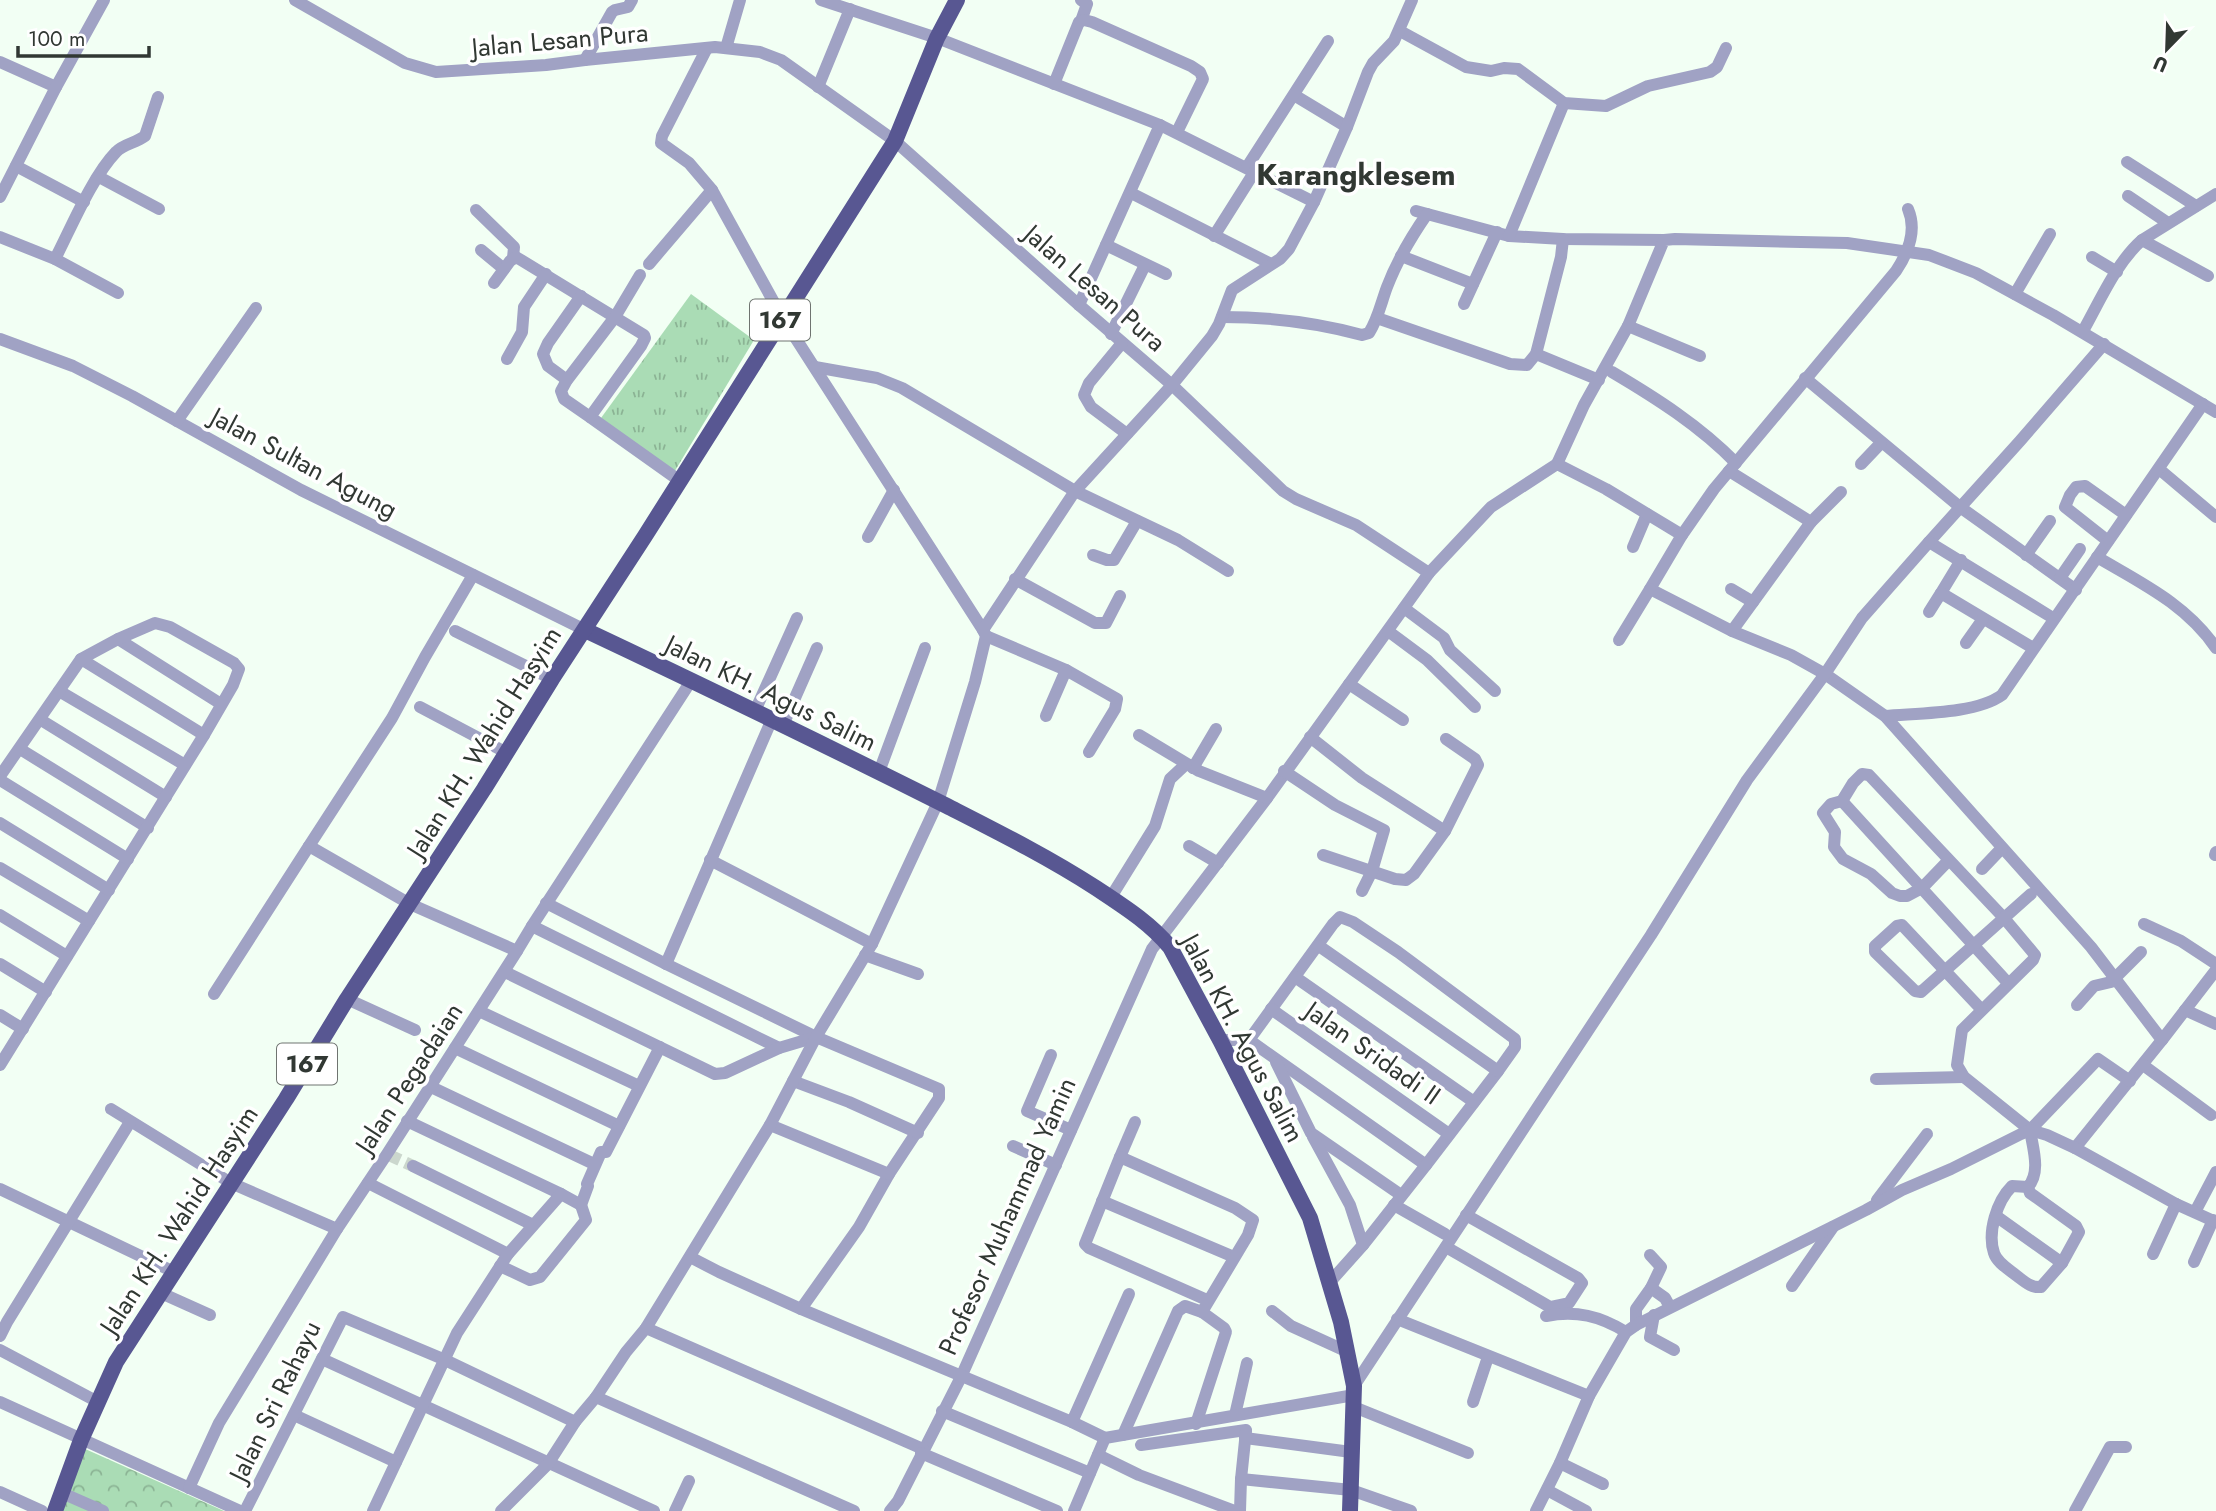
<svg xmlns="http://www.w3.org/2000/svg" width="2216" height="1511" viewBox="0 0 2216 1511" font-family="Jost,sans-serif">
  <defs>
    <pattern id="grass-tufts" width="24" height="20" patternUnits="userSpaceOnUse" patternTransform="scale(1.75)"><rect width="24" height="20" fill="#aadcb5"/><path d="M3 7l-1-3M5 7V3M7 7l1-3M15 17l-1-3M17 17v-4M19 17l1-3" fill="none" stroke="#8bb394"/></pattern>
    <pattern id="park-crowns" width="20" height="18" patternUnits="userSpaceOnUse" patternTransform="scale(1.75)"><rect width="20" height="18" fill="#aadcb5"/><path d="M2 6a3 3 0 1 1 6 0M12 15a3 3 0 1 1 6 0" fill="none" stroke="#8bb394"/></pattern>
  </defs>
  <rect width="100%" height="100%" fill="#f2fff4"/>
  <polygon fill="url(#grass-tufts)" points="691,294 754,340 673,474 601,418"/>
  <polygon fill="url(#park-crowns)" points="83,1448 224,1511 59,1511"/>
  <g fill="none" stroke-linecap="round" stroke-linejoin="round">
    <polyline stroke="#cbd7cd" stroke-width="12" stroke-dasharray="12 6" stroke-linecap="butt" points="389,1155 413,1166"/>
    <g stroke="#a0a2c4" stroke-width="12">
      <polyline points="295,0 405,63 436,72 546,65 585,60 715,47 760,52 781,60 895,141 1079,305 1172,385 1283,491 1296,499 1356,525 1429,573 1267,798 1152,949 961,1377 898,1501 890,1511"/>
      <polyline points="821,0 937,38 1160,125 1314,202"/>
      <polyline points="1081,0 1087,4 1081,21"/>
      <polyline points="1400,31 1466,67 1491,71 1504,68 1518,69 1564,103 1606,106 1648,86 1710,72 1717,67 1726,48"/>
      <polyline points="707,48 662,136 661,143 689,163 712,190 782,317 983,630"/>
      <polyline points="726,48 740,0"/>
      <polyline points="585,60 612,12 615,10 628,7 632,0"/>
      <polyline points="0,62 56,87"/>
      <polyline points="1054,84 1079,22 1084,20 1092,22 1191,66 1200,72 1203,79 1177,132"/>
      <polyline points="818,87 850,9"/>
      <polyline points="1294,95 1347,127"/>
      <polyline points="2127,162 2196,206"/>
      <polyline points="16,166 84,202"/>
      <polyline points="1247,167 1328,41"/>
      <polyline points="99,177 159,209"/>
      <polyline points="1131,193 1271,264"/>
      <polyline points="2128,196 2168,223"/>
      <polyline points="0,197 56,87 104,0"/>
      <polyline points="476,210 514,247 513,258"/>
      <polyline points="1416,211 1509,236 1563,239 1664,240"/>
      <polyline points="1214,236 1255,171"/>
      <polyline points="1509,236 1564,103"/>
      <polyline points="0,237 55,259 118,293"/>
      <polyline points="2142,240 2216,194"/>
      <polyline points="1106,245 1166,274"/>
      <polyline points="481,250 504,269"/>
      <polyline points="1401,256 1473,284"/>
      <polyline points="2092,257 2117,272"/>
      <path d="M55,259C71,228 92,177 116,152C123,144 136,143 145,136L158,97"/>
      <polyline points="649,264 712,190"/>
      <polyline points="494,283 510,261 516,257 644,335 645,338 641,346 590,417 680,481"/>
      <polyline points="2015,294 2050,234"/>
      <polyline points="1464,304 1497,232"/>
      <polyline points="1079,305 1160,125"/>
      <path d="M1222,317C1270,317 1315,322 1362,335L1369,333C1378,319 1381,303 1387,287C1397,261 1411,237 1427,214"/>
      <polyline points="1377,318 1510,364 1527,365 1536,354 1561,257 1563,239"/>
      <polyline points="1628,326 1700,356"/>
      <path d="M2083,331C2100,301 2116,263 2142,240L2208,276"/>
      <polyline points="1111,334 1145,265"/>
      <polyline points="0,339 73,366 132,396 301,490 585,630"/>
      <polyline points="1122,343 1089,383 1084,395 1091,407 1127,434"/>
      <polyline points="1536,354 1599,380"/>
      <polyline points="507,359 522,332 524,307 546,274"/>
      <polyline points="815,367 877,378 902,388 1075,491 1178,540 1228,571"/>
      <path d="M1612,372C1656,398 1700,426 1736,463"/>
      <polyline points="1805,378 1960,507 2076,590"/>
      <polyline points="567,380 548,366 543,354 548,343 581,296"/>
      <polyline points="590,417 564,399 561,391 567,380 615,317 640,275"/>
      <polyline points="177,421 256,308"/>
      <polyline points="1557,464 1584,405 1628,326 1664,240 1675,239 1847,243 1929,255 1976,273 2053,315 2216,412"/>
      <polyline points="1861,464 1881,443"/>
      <polyline points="2159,469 2216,517"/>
      <polyline points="1729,471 1811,522 1841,492"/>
      <path d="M1682,535L1714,489L1896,271C1908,253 1917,230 1908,209"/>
      <polyline points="868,537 894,490"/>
      <polyline points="2108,541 2065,507 2070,495 2076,487 2085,486 2126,515"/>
      <polyline points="1633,547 1647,514"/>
      <polyline points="1093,555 1107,560 1114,560 1137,521"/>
      <polyline points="2026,555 2050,521"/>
      <path d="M2097,557C2141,583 2186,604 2216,648"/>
      <polyline points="1961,560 1941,593 2033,648"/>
      <polyline points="1429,573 1491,507 1557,464 1606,489 1682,535 1650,589 1732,631 1791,655 1825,674 1885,716 2091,947 2162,1040 2075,1148"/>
      <polyline points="2060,578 2080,549"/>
      <polyline points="1015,579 1095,623 1106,623 1120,596"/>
      <polyline points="1731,589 1753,602"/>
      <polyline points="1404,608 1444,638 1450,650 1495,691"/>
      <polyline points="1929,612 1941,593"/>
      <polyline points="2053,618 1929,542 2020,441 2104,344"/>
      <polyline points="455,631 552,679"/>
      <polyline points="1388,631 1427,660 1475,707"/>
      <polyline points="1732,631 1811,522"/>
      <polyline points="986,636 1066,670 1117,699 1115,709 1089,752"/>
      <polyline points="118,639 221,704"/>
      <polyline points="1619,640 1650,589"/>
      <polyline points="1966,643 1983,619"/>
      <polyline points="81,659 204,735"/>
      <polyline points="1349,684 1403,720"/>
      <polyline points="59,691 185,765"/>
      <polyline points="420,707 507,753"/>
      <polyline points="755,711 797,618"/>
      <polyline points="1046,716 1066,670"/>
      <path d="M1885,716C1918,713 1976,714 2002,695L2203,404"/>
      <polyline points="41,720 166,797"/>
      <polyline points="783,725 817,648"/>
      <polyline points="1139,735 1199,771 1267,798"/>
      <polyline points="1310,737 1362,778 1445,831 1414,874 1406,880 1395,879 1323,855"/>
      <polyline points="20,749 148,828"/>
      <polyline points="1193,768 1216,729"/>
      <polyline points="1284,771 1335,805 1384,830 1372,871 1362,891"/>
      <polyline points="879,772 925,648"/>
      <polyline points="0,776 81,659 118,639 155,623 170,627 234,663 239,669 233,685 204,735 0,1065"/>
      <polyline points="0,780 128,859"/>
      <polyline points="1842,801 2008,983"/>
      <polyline points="0,823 109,890"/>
      <polyline points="1445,831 1478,765 1475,759 1446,739"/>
      <polyline points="309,846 392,718 425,657 473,575"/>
      <polyline points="1189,846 1218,863"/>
      <polyline points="2215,855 2216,852"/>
      <polyline points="710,860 872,944"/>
      <path d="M1948,861L1922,888L1907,896H1900L1892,893L1871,874L1843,859L1834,847L1835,832L1823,813L1831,804L1842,801L1853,783L1862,774L1869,775L2004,918L2035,955L2033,960L1962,1030L1957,1065L1964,1077L2030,1130C2033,1149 2041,1172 2028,1187L2030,1193L2076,1226L2079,1232L2062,1263L2041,1287C2031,1288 2025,1282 2017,1276C2010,1270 1997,1263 1994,1253C1987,1232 1997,1201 2012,1186L2028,1187"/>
      <polyline points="0,868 89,921"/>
      <polyline points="1982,869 2002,848"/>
      <polyline points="1111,897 1155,826 1170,779 1186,764"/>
      <polyline points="546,903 666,964 816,1037 939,1089 939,1098 889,1174 859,1227 801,1309"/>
      <polyline points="0,915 67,956"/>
      <polygon points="1340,917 1353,922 1398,952 1515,1039 1515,1047 1498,1071 1426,1165 1249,1040 1333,924"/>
      <polyline points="2144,924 2181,941 2216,964"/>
      <polyline points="532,926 691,681"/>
      <polyline points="1319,946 1498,1071"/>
      <polyline points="517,951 532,926 779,1048"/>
      <polyline points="865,955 918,974"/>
      <polyline points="0,964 46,992"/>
      <polyline points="666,964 772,719"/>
      <polyline points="505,972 715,1074 725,1073 779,1048 816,1037"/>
      <polyline points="1295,977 1474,1102"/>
      <polyline points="347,999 415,1030"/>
      <polyline points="2077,1005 2094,986 2111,982 2141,952"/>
      <polyline points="1271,1009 1449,1134"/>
      <polyline points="1981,1009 1902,925 1897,926 1875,946 1875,952 1915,991 1921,992 2031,894"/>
      <polyline points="2185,1010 2216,1024"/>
      <polyline points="479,1011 639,1086"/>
      <polyline points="0,1015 23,1029"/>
      <polyline points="1220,1040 1249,1040"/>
      <polyline points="2162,1040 2216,970"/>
      <polyline points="455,1048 619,1126"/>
      <polyline points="1051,1055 1027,1111 1071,1130"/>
      <polyline points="1276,1062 1311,1133 1401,1195"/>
      <polyline points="2143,1065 2211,1115"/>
      <polyline points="1876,1079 1964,1077"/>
      <polyline points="793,1081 849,1102 918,1133"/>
      <polyline points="429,1086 594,1164"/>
      <polyline points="111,1109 231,1183 337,1229 387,1154 517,951 410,904 309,846 214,994"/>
      <polyline points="407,1121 561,1194"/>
      <polyline points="770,1125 889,1174"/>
      <polyline points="2030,1130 2098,1059 2130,1081"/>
      <polyline points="1313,1137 1350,1205 1363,1245"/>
      <polyline points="1013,1146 1056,1165"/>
      <polyline points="1120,1157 1135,1122"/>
      <polyline points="413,1166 533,1225"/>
      <polyline points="368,1183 508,1254"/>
      <polyline points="0,1189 174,1272"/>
      <polyline points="1877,1200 1927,1134"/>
      <polyline points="1102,1201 1234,1257"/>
      <polyline points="1394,1205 1445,1234"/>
      <polyline points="2195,1212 2216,1172"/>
      <polyline points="1996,1216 2062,1263"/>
      <polyline points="1446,1247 1550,1307 1569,1303 1582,1283 1578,1278 1466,1215"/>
      <polyline points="2153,1254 2176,1204"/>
      <polyline points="1650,1255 1661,1267 1651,1288"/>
      <polyline points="690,1257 719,1272 801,1309 1072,1422 1105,1438"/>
      <polyline points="2194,1262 2213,1220"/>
      <polyline points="500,1266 530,1280 540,1277 586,1220 581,1205"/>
      <polyline points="1330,1282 1363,1245 1426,1165"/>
      <polyline points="1792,1286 1833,1227"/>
      <polyline points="161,1293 210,1315"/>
      <polyline points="1272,1311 1291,1326 1348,1352"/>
      <polyline points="1654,1315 1650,1337 1674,1350"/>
      <path d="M1546,1316C1576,1310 1600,1316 1626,1332"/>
      <polyline points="1397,1319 1589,1396"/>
      <polyline points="1636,1325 1636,1309 1651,1288 1665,1298 1670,1307"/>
      <polyline points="646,1328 923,1449"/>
      <polyline points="0,1336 7,1322 130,1122"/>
      <polyline points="0,1350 98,1402"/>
      <polyline points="322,1359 654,1511"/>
      <polyline points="1354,1386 1651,935 1747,780 1825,674 1862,618 1929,542"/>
      <polyline points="596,1397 854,1511"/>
      <polyline points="0,1402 240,1511"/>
      <polyline points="1473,1402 1488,1357"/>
      <polyline points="1354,1407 1468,1453"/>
      <polyline points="942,1411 1090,1473"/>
      <polyline points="294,1415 396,1462"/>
      <polyline points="1235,1415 1247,1363"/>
      <polyline points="1072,1422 1129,1294"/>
      <polyline points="1196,1424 1226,1332 1224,1328 1202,1312"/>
      <polyline points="1123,1435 1178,1311 1185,1306 1202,1312 1248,1235 1253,1220 1235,1208 1120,1157 1085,1244 1089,1248 1207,1300"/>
      <polyline points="1245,1438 1351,1452"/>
      <polyline points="1141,1445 1246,1430"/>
      <polyline points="921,1453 1057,1511"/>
      <polyline points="1098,1455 1139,1475 1235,1511"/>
      <polyline points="1560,1463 1603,1484"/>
      <polyline points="1241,1479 1351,1490 1411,1511"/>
      <polyline points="189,1488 219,1423 337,1229"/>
      <polyline points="1547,1490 1586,1511"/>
      <polyline points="0,1492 42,1511"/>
      <polyline points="62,1493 103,1511"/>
      <polyline points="245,1511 343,1317 443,1359 575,1422"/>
      <polyline points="373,1511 457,1333 508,1254 561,1194 581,1205 588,1186 587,1184 601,1152 606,1152 660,1047"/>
      <polyline points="501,1511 548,1464 575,1422 596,1397 626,1352 646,1328 770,1125 816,1037 872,944 938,802 975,682 986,636 983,630 1075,491 1172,385 1212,336 1219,324 1232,290 1280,259 1289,249 1314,202 1347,127 1368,72 1373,63 1394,41 1412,0"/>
      <polyline points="675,1511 689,1481"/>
      <polyline points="1074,1511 1105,1438 1354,1395"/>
      <polyline points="1240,1511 1241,1479 1246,1431"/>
      <polyline points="1536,1511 1560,1463 1589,1396 1626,1332 1636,1325 1866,1210 1902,1190 1951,1169 2021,1134 2030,1130 2047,1135 2075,1148 2176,1204 2216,1222"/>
      <polyline points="2075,1511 2110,1447 2126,1447"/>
    </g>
    <g stroke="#585792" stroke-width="16">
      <path d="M585,630C706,687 827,746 947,806C998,832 1048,857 1096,888C1123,906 1149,922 1170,947L1220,1040L1310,1218L1341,1322L1354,1386L1350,1511"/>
      <polyline points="55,1511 81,1440 116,1362 286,1099 347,999 484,789 552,679 645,536 895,141 937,38 957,0"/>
    </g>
  </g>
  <g text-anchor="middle" stroke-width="7" stroke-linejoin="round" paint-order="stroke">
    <g fill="#fff" stroke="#6f7470" stroke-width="2">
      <rect x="750" y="299.5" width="60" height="41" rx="5"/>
      <rect x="277" y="1043.5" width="60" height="41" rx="5"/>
    </g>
    <g font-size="24" font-weight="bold" fill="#313833">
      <text x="780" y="328">167</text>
      <text x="307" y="1072">167</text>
    </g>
    <g font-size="26" fill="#313833" stroke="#fff">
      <text transform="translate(560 40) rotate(-5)" y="9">Jalan Lesan Pura</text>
      <text transform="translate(1095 288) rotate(41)" y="9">Jalan Lesan Pura</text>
      <text transform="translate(304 463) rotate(28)" y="9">Jalan Sultan Agung</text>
      <text transform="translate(771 693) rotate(26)" y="9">Jalan KH. Agus Salim</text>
      <text transform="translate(484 742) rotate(-58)" y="9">Jalan KH. Wahid Hasyim</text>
      <text transform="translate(1243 1038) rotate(62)" y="9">Jalan KH. Agus Salim</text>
      <text transform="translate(1373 1053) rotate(35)" y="9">Jalan Sridadi II</text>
      <text transform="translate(409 1078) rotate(-57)" y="9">Jalan Pegadaian</text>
      <text transform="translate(1007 1216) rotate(-66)" y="9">Profesor Muhammad Yamin</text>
      <text transform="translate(179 1220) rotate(-57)" y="9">Jalan KH. Wahid Hasyim</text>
      <text transform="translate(275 1401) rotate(-64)" y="9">Jalan Sri Rahayu</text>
    </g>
    <g font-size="30" font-weight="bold" fill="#313833" stroke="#fff">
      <text x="1356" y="185">Karangklesem</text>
    </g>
  </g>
  <g transform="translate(2167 49) rotate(203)" stroke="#ffffff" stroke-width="5" paint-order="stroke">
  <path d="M0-5L12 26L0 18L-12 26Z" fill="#313833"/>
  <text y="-10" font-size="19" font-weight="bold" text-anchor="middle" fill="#313833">U</text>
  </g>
  <path d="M18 46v10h131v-10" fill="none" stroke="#313833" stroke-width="3.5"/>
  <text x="28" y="46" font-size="21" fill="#313833" stroke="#ffffff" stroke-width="5" paint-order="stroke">100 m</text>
</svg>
